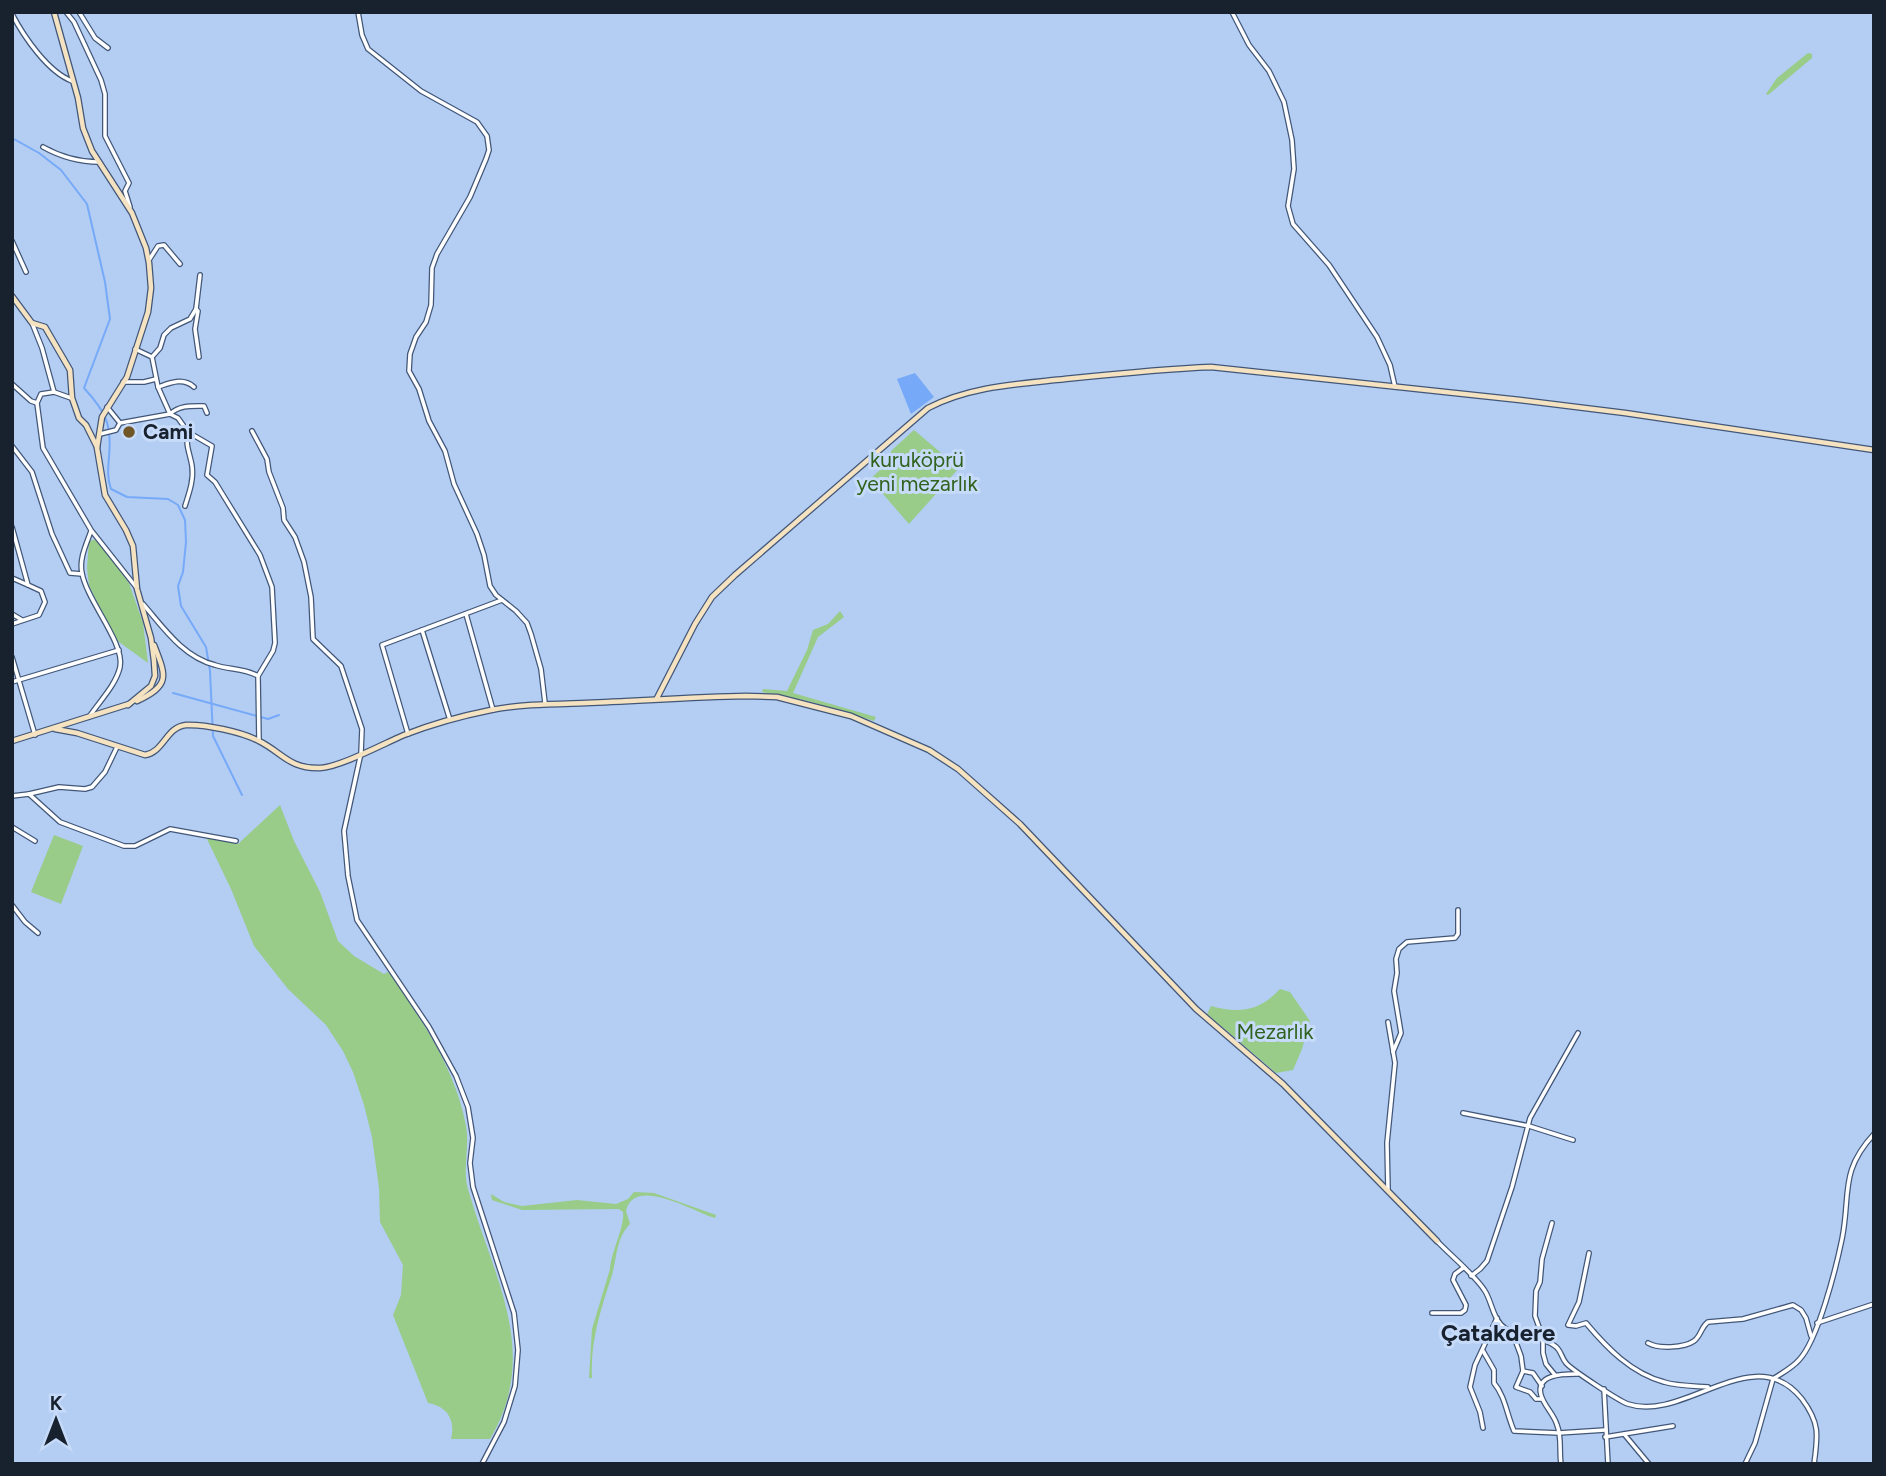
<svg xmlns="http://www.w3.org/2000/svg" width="1886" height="1476" viewBox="0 0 1886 1476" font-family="Figtree,sans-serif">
  <rect width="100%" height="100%" fill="#b4cdf3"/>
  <g fill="#98cc88">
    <polygon points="1808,53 1812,54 1812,58 1768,95 1766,94 1777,78"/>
    <polygon points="914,430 959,468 909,524 870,479 890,461 891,451"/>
    <polygon points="97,539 129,583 143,623 148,663 119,642 107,624 89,585 87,568 89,541"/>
    <polygon points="840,611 844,617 818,637 793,693 876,717 874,721 808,701 762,692 763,689 787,691 807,650 813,630 828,624"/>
    <path d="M280,805L294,841L320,892L338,941L354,956L384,974L388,972L390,974C422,1020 456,1070 466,1126C470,1147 462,1168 468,1189C492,1275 542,1352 490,1439H451C456,1420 447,1406 428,1403L393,1315L401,1295L403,1265L380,1222L379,1188L372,1137L364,1105L353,1072L343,1051L326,1025L288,989L254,946L231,889L206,837L238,844Z"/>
    <polygon points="54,835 83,846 61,904 31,892"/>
    <path d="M1280,989L1290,992L1310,1021L1302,1049L1293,1070L1276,1073L1207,1014L1211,1006C1239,1014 1260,1011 1280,989Z"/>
    <path d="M634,1192L654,1193L716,1215L715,1218C694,1212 634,1175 626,1211L630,1224C616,1238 617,1258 612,1275C601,1309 590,1341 592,1378H589L592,1329L610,1269C611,1252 625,1226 623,1212L619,1209L522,1210L492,1200L491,1194L504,1202L522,1206L577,1200L616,1204L628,1199Z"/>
  </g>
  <polygon fill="#76aaf8" points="915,373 934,397 911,414 897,379"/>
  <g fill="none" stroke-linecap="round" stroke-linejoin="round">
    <g stroke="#76aaf8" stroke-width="2">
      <path d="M12,138L39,153L61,170L87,204L105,282L110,319L84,388C106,412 112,424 109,457C108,469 107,478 111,489L127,497L168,499L178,505L185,520L186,542L183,572L178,586L181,606L206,647L210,671L213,736L242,795"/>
      <polyline points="173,693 268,719 279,715"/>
    </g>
    <g stroke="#425778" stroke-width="6">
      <g id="street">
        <polyline points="66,12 74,22 101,80 105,94 105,136 129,183 125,191 130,207"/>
        <polyline points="79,12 95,38 108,48"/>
        <polyline points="358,12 362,35 368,49 421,91 477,122 487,136 489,150 486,159 470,197 437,254 432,268 431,305 426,322 416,337 410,354 409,371 419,389 429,421 445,451 454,484 477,534 484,555 490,586 496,595 516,611 527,623 531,634 541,669 545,703"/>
        <polyline points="1232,12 1249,45 1269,71 1284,102 1292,140 1294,169 1288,206 1293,224 1329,265 1377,337 1390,365 1395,387"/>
        <path d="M12,14C24,37 48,72 72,81"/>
        <path d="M43,147C61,157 79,162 99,162"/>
        <polyline points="12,241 26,272"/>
        <polyline points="149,260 158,246 164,245 180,264"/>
        <polyline points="196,309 200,275"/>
        <polyline points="32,323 42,348 54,392"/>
        <path d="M135,349L152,357L158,387L170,414C180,405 191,406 204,406L207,413"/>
        <polyline points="152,357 160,348 164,335 171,328 190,319 196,309 198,311 195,329 199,357"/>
        <polyline points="123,382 144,382 156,379"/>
        <polyline points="12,384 31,401 37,403"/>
        <path d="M158,387C170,383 183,377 194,387"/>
        <polyline points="71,398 54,392 41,394 37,403 43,448 91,530 136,587"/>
        <polyline points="107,407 120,423"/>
        <polyline points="252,431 267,459 269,472 283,508 284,520 295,537 304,562 311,597 313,639 341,666 362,729 361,753 344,831 348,876 357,920 429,1027 456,1076 468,1107 473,1138 470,1163 473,1187 514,1313 518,1350 515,1386 504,1422 482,1464"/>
        <polyline points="100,434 116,430 120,423 170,414 178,418 188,432 212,446 207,475 215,482 260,555 272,587 275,643 273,651 258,676"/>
        <polyline points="12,446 32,472 52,534 70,573 82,574"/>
        <path d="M185,506C189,493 194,480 192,466C190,453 185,446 188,432"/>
        <polyline points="12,527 28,585 41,591 45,602 39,615 12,624"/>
        <polyline points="12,578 28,585"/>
        <path d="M143,604C163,627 183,657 215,665C230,670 244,668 258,676L259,741"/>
        <polyline points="12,614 22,620"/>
        <polyline points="466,614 493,710"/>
        <polyline points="422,630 450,720"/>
        <polyline points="12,657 35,735"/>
        <polyline points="12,682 119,650"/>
        <path d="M89,717C99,702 116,685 120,667C125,643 87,601 82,573C79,559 86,545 91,531"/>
        <polyline points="408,734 382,645 502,600"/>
        <polyline points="29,794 59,787 85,789 92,787 105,772 117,747"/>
        <polyline points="12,796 29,794 60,822 124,846 135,846 170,829 236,841"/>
        <polyline points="12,827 35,841"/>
        <polyline points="12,905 25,922 38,933"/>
        <polyline points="1388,1022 1395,1063 1387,1143 1388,1190"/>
        <polyline points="1393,1052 1401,1033 1394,991 1397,973 1396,959 1399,949 1407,942 1455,938 1458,934 1458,910"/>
        <polyline points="1463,1113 1529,1126 1573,1140"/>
        <polyline points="1552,1223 1542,1259 1540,1282 1536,1291 1535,1316 1543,1338 1543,1353 1546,1364 1555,1375"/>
        <path d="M1437,1241C1450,1255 1476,1276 1485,1291C1492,1302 1493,1320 1505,1328C1520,1337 1540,1335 1555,1346C1561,1350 1561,1357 1566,1363C1572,1370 1619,1401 1628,1404C1684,1423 1754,1338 1802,1399C1820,1423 1818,1435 1814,1464"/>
        <path d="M1589,1253L1579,1302L1568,1325L1576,1326L1586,1323C1607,1348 1631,1373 1664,1382C1677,1386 1694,1386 1708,1387"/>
        <polyline points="1471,1276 1480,1269 1487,1261 1512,1187 1530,1118 1578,1033"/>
        <polyline points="1432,1313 1461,1313 1465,1310 1466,1305 1453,1280 1455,1274 1463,1268"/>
        <polyline points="1817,1323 1874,1304"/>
        <polyline points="1511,1329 1521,1356 1523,1371 1516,1387 1530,1392 1536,1399 1542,1399"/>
        <path d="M1648,1343C1658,1349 1684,1348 1694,1341C1701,1336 1701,1327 1708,1322L1743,1319L1793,1305L1801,1310L1806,1318L1811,1336"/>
        <path d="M1483,1351L1494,1370V1383C1505,1396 1507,1415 1514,1431L1559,1433L1605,1430"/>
        <polyline points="1523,1371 1533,1373 1542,1386"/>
        <polyline points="1604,1389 1608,1464"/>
        <polyline points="1483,1428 1480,1412 1470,1387 1475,1365 1497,1318"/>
        <polyline points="1624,1434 1649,1464"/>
        <polyline points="1605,1437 1673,1426"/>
        <path d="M1561,1464C1559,1451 1562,1437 1557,1425C1554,1414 1544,1406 1541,1395C1535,1373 1566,1374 1578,1374"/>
        <path d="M1745,1464L1755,1443L1773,1379C1782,1373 1792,1368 1799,1360C1818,1340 1836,1268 1842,1239C1851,1194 1839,1172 1874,1134"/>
      </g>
    </g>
    <g stroke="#425778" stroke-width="7">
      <g id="secondary">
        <polyline points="54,12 78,98 83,128 92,151 132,213 146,248 149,263 151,288 148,312 127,377 102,417 97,448 105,495 126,530 133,546 137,589 151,638 154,661 155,676 151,686 128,705"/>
        <polyline points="12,296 32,323 45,327 70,370 72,398 79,418 86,425 97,447"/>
        <path d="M657,698L695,624L712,597L735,575L928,408C970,386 1019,384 1065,379C1114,374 1162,369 1211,367L1520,400L1625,413L1874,450"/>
        <path d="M137,701C171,685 166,676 154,645"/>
        <path d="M55,729L77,733L145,755C164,752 166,727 186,725C205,724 242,732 259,741C283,753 289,769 320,768C340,767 383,744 404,735C432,724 461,716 491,710C522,704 554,704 586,703C639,701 692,697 746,696L777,697L851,716L929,750L958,769L1020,824L1196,1009L1283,1084L1437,1241"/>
        <polyline points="12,741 129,704"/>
      </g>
    </g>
    <use href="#street" stroke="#fff" stroke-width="3.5"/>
    <use href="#secondary" stroke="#f4e2c0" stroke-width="4.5"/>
  </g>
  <circle fill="#705527" stroke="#c6daf9" stroke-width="2.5" cx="129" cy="432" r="7"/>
  <g text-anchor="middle" stroke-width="6" stroke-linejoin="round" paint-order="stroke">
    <g font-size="21" font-weight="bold" fill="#18212e" stroke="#c6daf9" text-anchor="start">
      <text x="143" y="439">Cami</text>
    </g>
    <g font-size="21" fill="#30621d" stroke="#c6daf9">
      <text x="917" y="467">kuruköprü<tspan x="917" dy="24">yeni mezarlık</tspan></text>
      <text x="1275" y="1039">Mezarlık</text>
    </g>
    <g font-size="24" font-weight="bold" fill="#18212e" stroke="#c6daf9">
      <text x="1498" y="1341">Çatakdere</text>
    </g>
  </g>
  <rect width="1886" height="1476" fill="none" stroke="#18212e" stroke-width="28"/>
  <g transform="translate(56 1420)" stroke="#c6daf9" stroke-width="5" paint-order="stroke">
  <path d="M0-5L12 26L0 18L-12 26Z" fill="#18212e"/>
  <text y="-10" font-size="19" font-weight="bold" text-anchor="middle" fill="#18212e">K</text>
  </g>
</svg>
